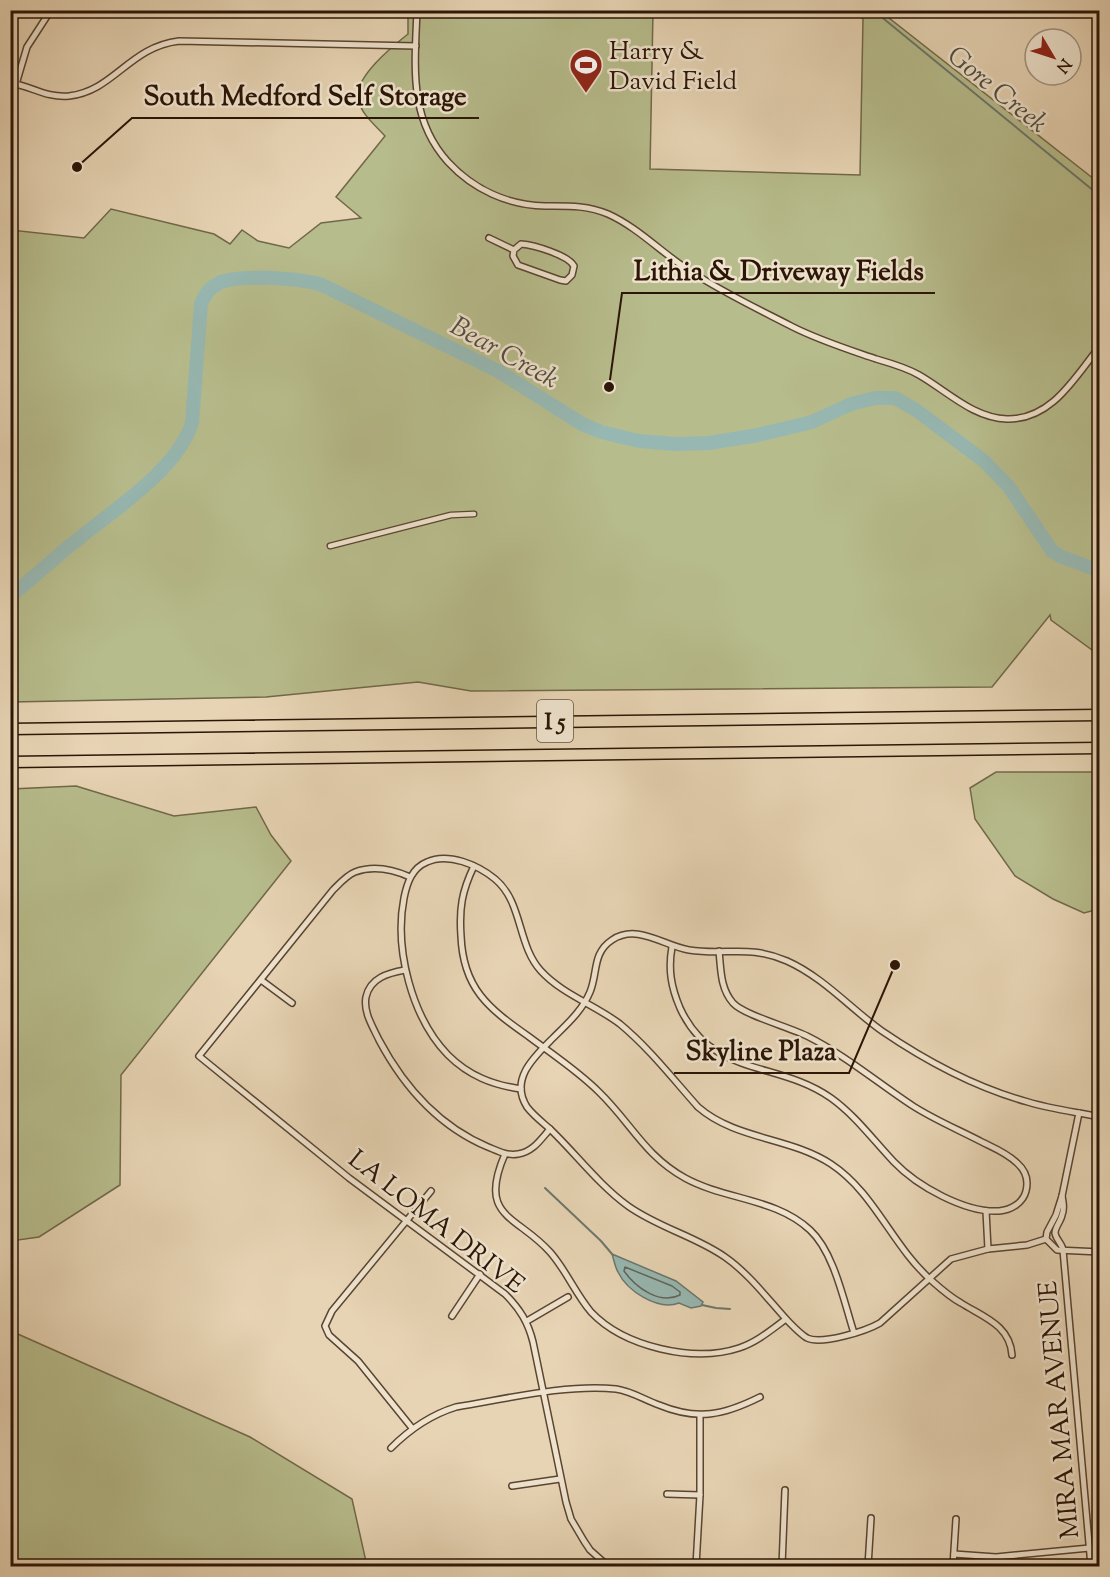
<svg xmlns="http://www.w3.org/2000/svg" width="1110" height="1577" viewBox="0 0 1110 1577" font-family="'Sorts Mill Goudy',serif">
  <rect width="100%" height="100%" fill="#e7d4b4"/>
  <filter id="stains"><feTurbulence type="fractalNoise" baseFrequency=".00333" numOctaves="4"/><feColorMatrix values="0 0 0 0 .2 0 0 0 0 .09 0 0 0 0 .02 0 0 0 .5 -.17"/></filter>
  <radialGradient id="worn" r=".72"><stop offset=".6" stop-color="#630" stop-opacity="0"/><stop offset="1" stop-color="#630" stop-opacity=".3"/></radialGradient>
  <g fill="#b7bc8c" stroke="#716849" stroke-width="1.5">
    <path d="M405,11H653L650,169L860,175L863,19L853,11H880L1099,183V655L1051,620L1050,615L992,687L471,691L418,682L266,697L11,702V230L84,238L111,209L214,234L230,244L242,230L258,241L289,248L321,223L361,218L336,197L385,136C375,125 361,114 358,99C354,77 393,46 408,34V14Z"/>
    <polygon points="996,772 1099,772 1099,909 1084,913 1053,899 1015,876 975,819 970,788"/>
    <polygon points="76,786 174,816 256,807 271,835 291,861 121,1075 120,1185 39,1237 11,1241 11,789"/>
    <polygon points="11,1331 250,1437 352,1499 367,1566 11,1566"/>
  </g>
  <path fill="#97b8b2" stroke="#6c776d" stroke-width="1.5" d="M612,1254L676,1281L703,1302L701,1306L691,1308L679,1303C658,1311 627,1291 618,1272C615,1267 614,1260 612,1254Z"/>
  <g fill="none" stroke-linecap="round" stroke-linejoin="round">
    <path stroke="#61665c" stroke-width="1.5" d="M625,1267L672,1286L680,1292V1295C660,1305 636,1288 624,1271Z"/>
    <g stroke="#6c776d" stroke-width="2">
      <polyline points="873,10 1100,196"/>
      <polyline points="545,1188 601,1241 612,1254"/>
      <polyline points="702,1305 716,1308 730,1309"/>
    </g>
    <path stroke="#97b8b2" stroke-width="14" d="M10,597C33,578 54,558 77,540C116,508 176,471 192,423L201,304C205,294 209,288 219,283C239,274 301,278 322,285L498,371L582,424L601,432L639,441L676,444L709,443L758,435L812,422L851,404L875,398H895L916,410L984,461L1009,487L1052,551L1062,557L1100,571"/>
    <g stroke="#5a4532" stroke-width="7">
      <polyline id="pedestrian" points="330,546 451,515 474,514"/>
    </g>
    <g stroke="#5a4532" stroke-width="8">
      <g id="minor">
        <path d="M417,10C415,65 408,118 448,162C474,190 508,205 545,206C567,206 587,205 608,214C637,227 661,252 687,269C720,291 756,308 791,326C818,340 847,349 876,359C890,363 905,367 919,375C947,391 973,418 1007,419C1052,420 1075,377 1100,346"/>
        <path d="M10,83C32,86 45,98 69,96C114,91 129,47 179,41L416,46"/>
        <polyline points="16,84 27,47 51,10"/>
        <polyline points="489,238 514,250"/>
        <path d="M521,244C534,245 568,255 574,266L572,275L566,281L560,280L518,265L513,256L514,250Z"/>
        <path d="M474,866C462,891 459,908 461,936C463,988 488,1008 528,1036C552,1054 578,1071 599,1092C631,1123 645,1156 685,1178C725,1200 776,1198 810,1230C834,1252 844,1302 854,1333"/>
        <path d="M410,877C392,869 374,865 355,872C347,875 339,884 333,890L199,1056L349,1178L505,1294C520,1309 528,1322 533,1342L566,1502L571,1519L584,1541L590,1550L608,1566"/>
        <path d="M672,947C668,969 671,987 680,1008C712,1078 777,1060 831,1098C856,1116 873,1140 894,1162C917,1186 965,1213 999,1211C1011,1210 1023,1203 1026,1191C1029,1179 1025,1170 1017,1163C1007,1153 994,1148 982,1142C959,1130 935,1120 913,1106C878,1083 845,1055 807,1036C789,1027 744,1015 733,1003C720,988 721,969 719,951"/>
        <path d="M405,970C388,973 370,978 366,997C363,1012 373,1027 379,1040C404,1087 438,1126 488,1147C498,1151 507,1156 518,1154C533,1152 541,1139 550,1129C542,1122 533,1115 527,1107C509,1079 535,1056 553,1038C567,1024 582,1011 590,992C598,973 592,953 612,940C637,923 664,946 689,950C727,956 748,944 787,961C823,977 851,1009 882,1031C926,1061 977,1088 1028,1102C1051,1109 1076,1112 1100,1117"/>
        <polyline points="261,980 292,1003"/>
        <path d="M521,1089C493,1085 469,1076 448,1055C412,1018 394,949 404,898C407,883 412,868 427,862C448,852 478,865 495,879C523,902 517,945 541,971C562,994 595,1005 620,1024C649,1048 673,1079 698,1107C736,1140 790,1137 831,1164C875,1193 892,1246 932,1281C941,1289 950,1297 961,1303C983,1317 1010,1325 1012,1355"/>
        <polyline points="1079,1113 1062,1196 1056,1215 1047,1232 1046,1239 1057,1250 1100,1252"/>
        <path d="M505,1154C477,1218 517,1215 550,1252C566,1270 575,1293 591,1312C624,1347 694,1363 739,1348C757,1342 771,1330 786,1319C767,1298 748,1273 725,1257C695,1236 659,1228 628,1206C599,1185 576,1154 550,1129"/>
        <path d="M1062,1196C1063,1202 1065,1208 1062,1215C1061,1221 1055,1227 1055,1233C1056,1240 1062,1243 1063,1250L1091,1566"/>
        <polyline points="986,1211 988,1249"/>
        <polyline points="452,1316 480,1274"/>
        <path d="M786,1319C792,1325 799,1333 807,1338C822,1345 866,1331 880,1323L951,1259L988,1249L1027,1245L1046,1239"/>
        <polyline points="527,1321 568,1297"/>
        <polyline points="412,1428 358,1361 329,1335 325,1326 332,1311 431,1191"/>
        <path d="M391,1448C410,1429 430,1415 456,1407C506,1399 565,1384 616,1389C631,1391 645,1400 659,1405C698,1421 724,1415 760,1397"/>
        <polyline points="512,1486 560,1479"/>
        <polyline points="667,1494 700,1495"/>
        <polyline points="954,1554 996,1557 1100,1547"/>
        <polyline points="696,1566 700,1495 700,1415"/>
        <polyline points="782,1566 785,1490"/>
        <polyline points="868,1566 871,1518"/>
        <polyline points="953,1566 956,1519"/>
      </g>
    </g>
    <g stroke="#2b1506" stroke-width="13">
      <g id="motorway">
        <polyline points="10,729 1100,715"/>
        <polyline points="10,762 1100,748"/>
      </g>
    </g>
    <use href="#pedestrian" stroke="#efe3ce" stroke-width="4.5"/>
    <use href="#minor" stroke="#efe3ce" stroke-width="5"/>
    <use href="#motorway" stroke="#e7d4b4" stroke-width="10"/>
  </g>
  <defs>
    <g id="stadium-pin" transform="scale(1.725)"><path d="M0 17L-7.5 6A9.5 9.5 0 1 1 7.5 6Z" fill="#8f2418" stroke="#efe3ce"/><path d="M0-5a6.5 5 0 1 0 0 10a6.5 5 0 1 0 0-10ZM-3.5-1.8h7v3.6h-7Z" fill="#fff"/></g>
  </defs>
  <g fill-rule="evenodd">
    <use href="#stadium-pin" x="586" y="65"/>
  </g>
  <g text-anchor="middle" stroke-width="5" stroke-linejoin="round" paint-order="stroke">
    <rect fill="#efe3ce" stroke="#665342" stroke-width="1.5" x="537" y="700" width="36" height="42" rx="4.5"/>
    <g font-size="24" font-weight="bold" fill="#2b1506">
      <text x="555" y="729">I 5</text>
    </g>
    <g font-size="26" fill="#2b1506" stroke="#efe3ce" text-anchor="start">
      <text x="609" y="59">Harry &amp;<tspan x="609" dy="30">David Field</tspan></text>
    </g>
    <g font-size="26" fill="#2b1506" stroke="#efe3ce">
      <text transform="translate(437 1221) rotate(38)" y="9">LA LOMA DRIVE</text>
      <text transform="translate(1058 1410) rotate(-95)" y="9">MIRA MAR AVENUE</text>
    </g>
    <g font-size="27" font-style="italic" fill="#514e42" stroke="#efe3ce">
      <text transform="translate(998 89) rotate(39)" y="9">Gore Creek</text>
      <text transform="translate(505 352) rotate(29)" y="9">Bear Creek</text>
    </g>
  </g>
  <path fill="none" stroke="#2b1506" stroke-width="2" d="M77 167L132 118H479M609 387L622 293H935M895 965L849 1073H674"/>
  <g fill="#2b1506" stroke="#efe3ce" stroke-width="2">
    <circle cx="77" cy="167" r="6"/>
    <circle cx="609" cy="387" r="6"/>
    <circle cx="895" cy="965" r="6"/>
  </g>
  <g font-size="27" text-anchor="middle" font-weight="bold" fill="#2b1506" stroke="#efe3ce" stroke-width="5" stroke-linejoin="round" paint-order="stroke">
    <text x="305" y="105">South Medford Self Storage</text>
    <text x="779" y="280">Lithia &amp; Driveway Fields</text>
    <text x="761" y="1060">Skyline Plaza</text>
  </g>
  <rect width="1110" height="1577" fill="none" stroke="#e7d4b4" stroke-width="36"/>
  <rect x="12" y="12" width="1086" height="1553" fill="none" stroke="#2b1506" stroke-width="3"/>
  <rect x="18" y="18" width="1074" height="1541" fill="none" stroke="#2b1506" stroke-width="1.5"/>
  <g transform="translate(1053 57) rotate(129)"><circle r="28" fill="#efe3ce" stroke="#a1917e" stroke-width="1.5"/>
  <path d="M0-4.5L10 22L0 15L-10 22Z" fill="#8f2418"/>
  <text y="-9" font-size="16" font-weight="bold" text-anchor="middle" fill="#2b1506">N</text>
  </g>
  <rect width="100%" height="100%" filter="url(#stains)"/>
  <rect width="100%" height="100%" fill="url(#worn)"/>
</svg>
